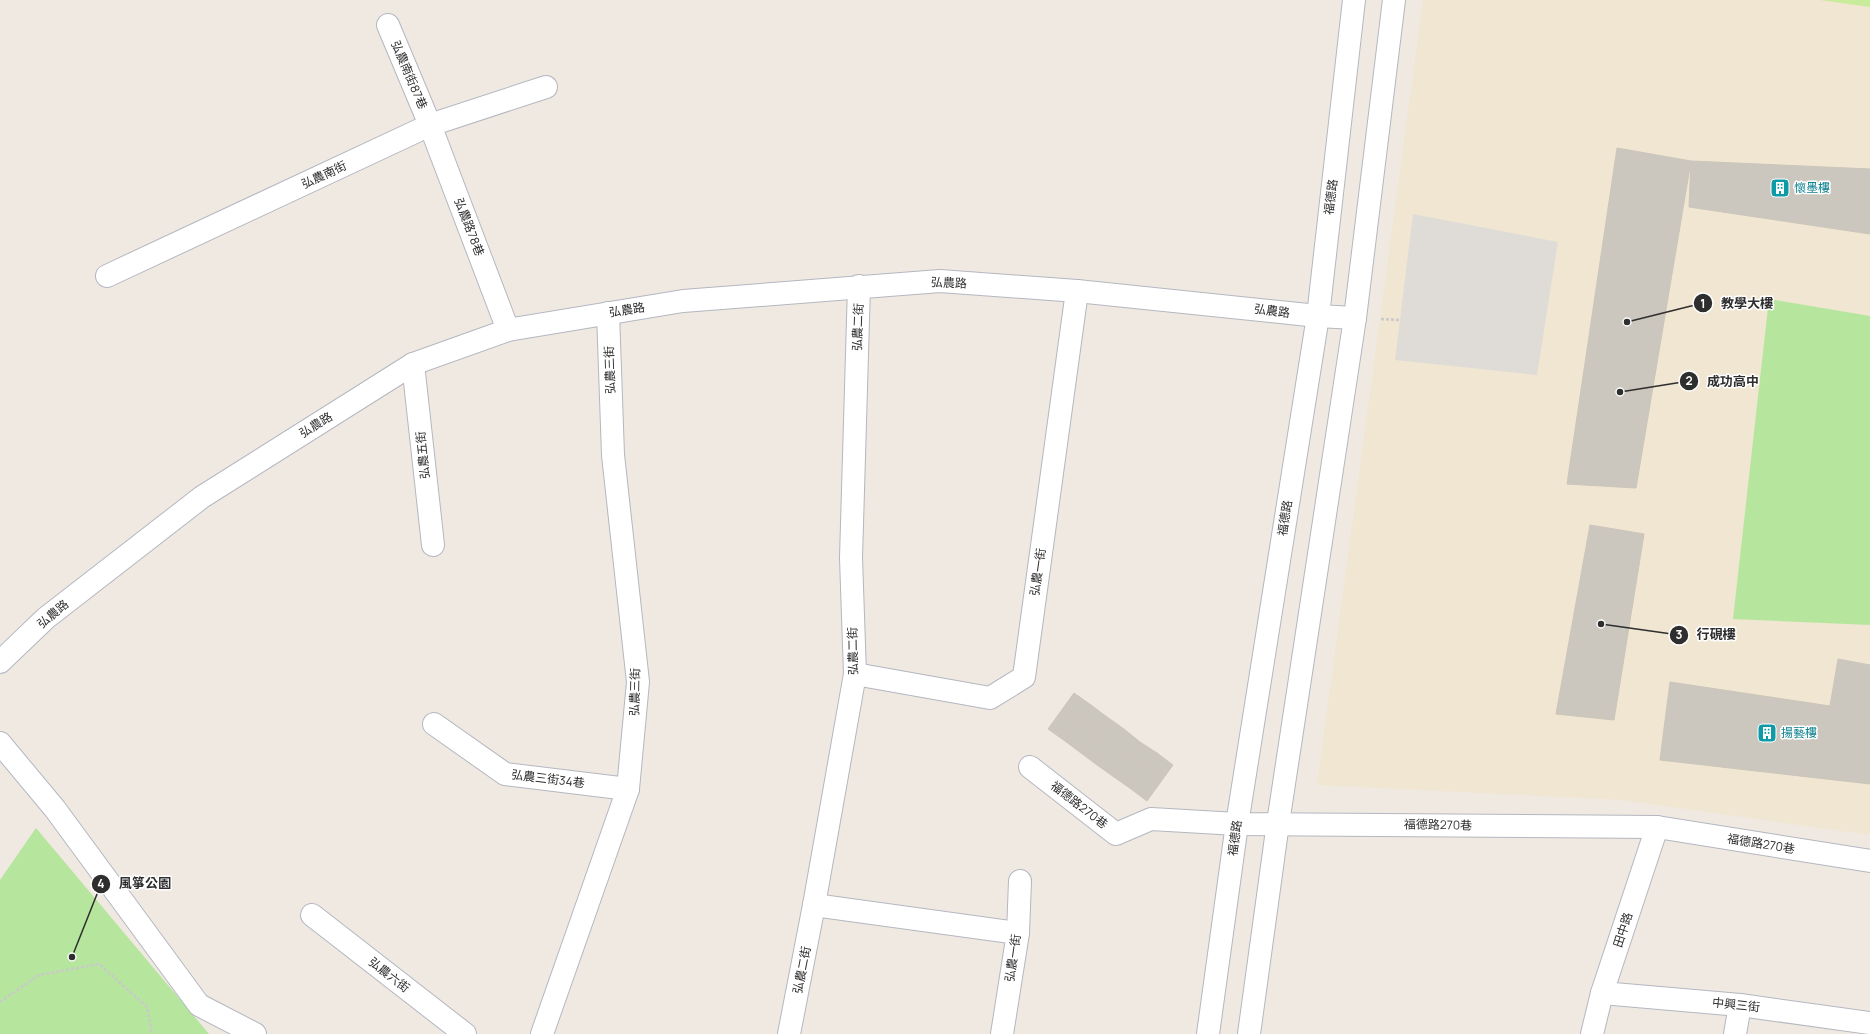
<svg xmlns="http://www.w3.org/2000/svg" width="1870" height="1034" viewBox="0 0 1870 1034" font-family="Manrope,'Noto Sans TC',sans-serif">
  <rect width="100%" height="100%" fill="#efe9e1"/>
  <polygon fill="#f0e6d1" points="1423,0 1870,0 1870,835 1622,800 1317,785"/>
  <g fill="#b6e59e">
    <polygon points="1769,299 1870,316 1870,625 1733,619"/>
    <polygon points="36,828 209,1034 0,1034 0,880"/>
  </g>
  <polygon fill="#c9ec9a" points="1820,0 1870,0 1870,7"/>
  <polygon fill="#dfdcd8" points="1413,214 1558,242 1537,375 1395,360"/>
  <g fill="#cbc7bf" stroke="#cbc5ba">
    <polygon points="1617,148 1691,161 1636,488 1567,484"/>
    <polygon points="1691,161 1870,169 1870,234 1689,207"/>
    <polygon points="1590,525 1644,534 1614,720 1556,714"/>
    <polygon points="1838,659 1870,665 1870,784 1660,760 1670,682 1830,706"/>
    <polygon points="1074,693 1091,705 1065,741 1048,729"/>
    <polygon points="1091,705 1107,717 1081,753 1065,741"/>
    <polygon points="1107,717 1124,729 1097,765 1081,753"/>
    <polygon points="1124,729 1140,742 1114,777 1097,765"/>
    <polygon points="1140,742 1157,753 1131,789 1114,777"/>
    <polygon points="1157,753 1173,765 1147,801 1131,789"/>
  </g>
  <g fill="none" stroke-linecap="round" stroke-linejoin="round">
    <g stroke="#b4b7c1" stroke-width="24">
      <g id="minor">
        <polyline points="388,25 430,125 508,330"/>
        <polyline points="107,276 430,125 546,87"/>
        <polyline points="413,364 433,545"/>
        <polyline points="0,662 46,618 202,497 413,364 508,330 683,301 940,281 1077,291 1318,316 1355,318"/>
        <polyline points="855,674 990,698 1024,677 1077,291"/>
        <polyline points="434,724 505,774 628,789"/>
        <polyline points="0,743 55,809 199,1005 255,1034"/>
        <polyline points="1030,767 1116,834 1151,819 1237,824 1657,827 1870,861"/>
        <polyline points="814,905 1018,933"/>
        <polyline points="312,915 465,1034"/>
        <polyline points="1602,993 1740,1005 1870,1023"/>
        <polyline points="542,1034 628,789 638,682 613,455 608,313"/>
        <polyline points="789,1034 814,905 855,674 851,558 859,286"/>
        <polyline points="1002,1034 1018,933 1020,881"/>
        <polyline points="1208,1034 1237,824 1318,316 1354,0"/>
        <polyline points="1249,1034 1278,823 1355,318 1394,0"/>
        <polyline points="1592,1034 1602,993 1657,827"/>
        <polyline points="1735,1034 1740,1005"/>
      </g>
    </g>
    <g stroke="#c9c9c9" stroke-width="2.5" stroke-dasharray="3 2" stroke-linecap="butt">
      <polyline points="1381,319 1399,320"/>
      <polyline points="0,1002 39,975 99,964 147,1007 152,1034"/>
    </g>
    <use href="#minor" stroke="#fff" stroke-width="22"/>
  </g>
  <defs>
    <g id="building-square" transform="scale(1)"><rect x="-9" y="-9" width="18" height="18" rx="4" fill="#0f9aa8" stroke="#fff"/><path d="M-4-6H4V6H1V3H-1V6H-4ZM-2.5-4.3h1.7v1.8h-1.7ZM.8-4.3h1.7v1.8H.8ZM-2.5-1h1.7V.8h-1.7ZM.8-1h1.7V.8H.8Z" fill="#fff"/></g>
  </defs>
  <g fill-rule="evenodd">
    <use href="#building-square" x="1780" y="188"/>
    <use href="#building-square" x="1767" y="733"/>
  </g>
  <g text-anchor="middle" stroke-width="3" stroke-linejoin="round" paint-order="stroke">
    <g font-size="12" fill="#2e2e2e" stroke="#fff">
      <text transform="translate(409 75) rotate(67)" y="4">弘農南街87巷</text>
      <text transform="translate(324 175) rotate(-25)" y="4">弘農南街</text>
      <text transform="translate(1331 197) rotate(-83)" y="4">福德路</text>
      <text transform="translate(469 227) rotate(69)" y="4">弘農路78巷</text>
      <text transform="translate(949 283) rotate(2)" y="4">弘農路</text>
      <text transform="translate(627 310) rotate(-9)" y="4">弘農路</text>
      <text transform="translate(1272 311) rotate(7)" y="4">弘農路</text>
      <text transform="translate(858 327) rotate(-88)" y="4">弘農二街</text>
      <text transform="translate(610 370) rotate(-92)" y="4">弘農三街</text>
      <text transform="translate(316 425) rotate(-32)" y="4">弘農路</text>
      <text transform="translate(423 455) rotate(-96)" y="4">弘農五街</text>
      <text transform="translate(1285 518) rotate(-81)" y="4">福德路</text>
      <text transform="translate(1038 572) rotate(-82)" y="4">弘農一街</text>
      <text transform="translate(53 614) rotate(-40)" y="4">弘農路</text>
      <text transform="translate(853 651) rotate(-91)" y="4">弘農二街</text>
      <text transform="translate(635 692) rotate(-89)" y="4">弘農三街</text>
      <text transform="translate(548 779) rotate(7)" y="4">弘農三街34巷</text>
      <text transform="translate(1079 805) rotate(38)" y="4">福德路270巷</text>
      <text transform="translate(1438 825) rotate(1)" y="4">福德路270巷</text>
      <text transform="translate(1235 838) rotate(-82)" y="4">福德路</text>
      <text transform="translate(1761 844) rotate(9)" y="4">福德路270巷</text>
      <text transform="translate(1623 930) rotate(-72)" y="4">田中路</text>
      <text transform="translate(1013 958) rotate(-82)" y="4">弘農一街</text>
      <text transform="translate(802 970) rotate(-79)" y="4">弘農二街</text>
      <text transform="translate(389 975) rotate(38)" y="4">弘農六街</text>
      <text transform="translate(1736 1005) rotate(6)" y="4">中興三街</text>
    </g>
    <g font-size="12" fill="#0d838f" stroke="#fff" text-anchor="start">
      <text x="1794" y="192">懷墨樓</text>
      <text x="1781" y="737">揚藝樓</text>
    </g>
  </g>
  <path fill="none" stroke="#2e2e2e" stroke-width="1.5" d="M1627 322L1703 303M1620 392L1689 381M1601 624L1679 635M72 957L101 884"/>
  <g fill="#2e2e2e" stroke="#fff" stroke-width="1.5">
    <circle cx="1627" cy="322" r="4"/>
    <circle cx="1620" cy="392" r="4"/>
    <circle cx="1601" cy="624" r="4"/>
    <circle cx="72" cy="957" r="4"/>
    <circle cx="1703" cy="303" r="10"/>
    <circle cx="1689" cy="381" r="10"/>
    <circle cx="1679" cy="635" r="10"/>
    <circle cx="101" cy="884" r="10"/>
  </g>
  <g font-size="12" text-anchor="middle" font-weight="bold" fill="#fff">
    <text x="1703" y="308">1</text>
    <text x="1689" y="385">2</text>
    <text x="1679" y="639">3</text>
    <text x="101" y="888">4</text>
  </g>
  <g font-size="13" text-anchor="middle" font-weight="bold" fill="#2e2e2e" stroke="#fff" stroke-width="3" stroke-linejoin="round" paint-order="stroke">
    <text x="1747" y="308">教學大樓</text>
    <text x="1733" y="386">成功高中</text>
    <text x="1716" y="639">行硯樓</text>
    <text x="145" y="888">風箏公園</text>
  </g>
</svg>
